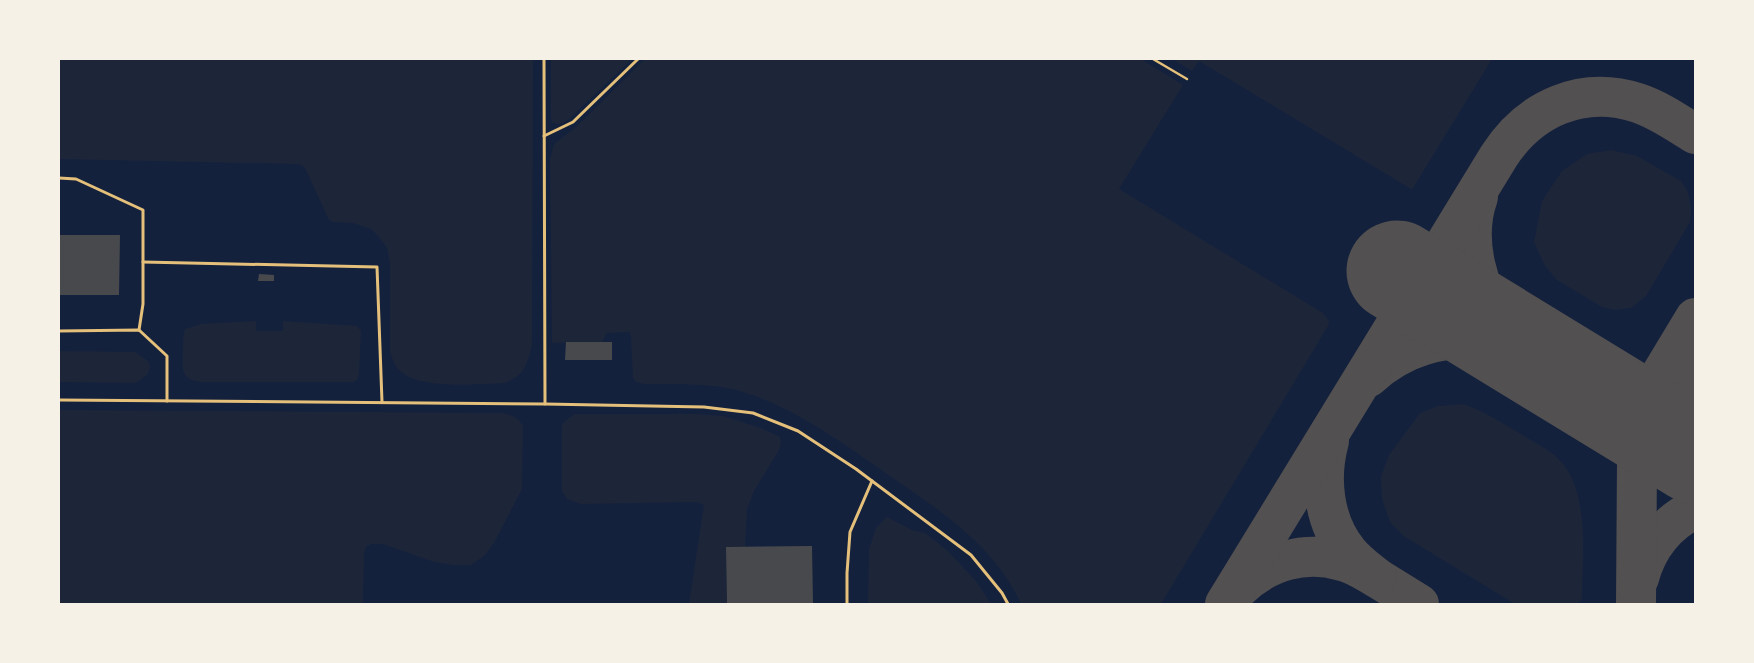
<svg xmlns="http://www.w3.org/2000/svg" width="1754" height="663" viewBox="0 0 1754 663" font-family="Poppins,sans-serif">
  <rect width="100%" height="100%" fill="#14213d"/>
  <g fill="#1d2539">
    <path d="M59,59H533L532,345C527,365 525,375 505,383C477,384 421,390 400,371C394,365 392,358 390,351V263L387,248L379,237L371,229L353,223L332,222L328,218L306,170L302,165L297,164L59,159Z"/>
    <path d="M551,59H632L569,119C563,124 559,125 552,123L551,119Z"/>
    <path d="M645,59H1141L1183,85L1119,189L1323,313L1329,321L1328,326L1161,604H1021C993,542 934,507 880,469C838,440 796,409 746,393C714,382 677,385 644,384L636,382L633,378L631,336L629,332L607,333L602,342L552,343L550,159L554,144L575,128Z"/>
    <polygon points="1172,59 1492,59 1413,188 1411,189 1199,61 1192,71"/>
    <polygon points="1611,150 1637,156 1681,181 1688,192 1691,207 1690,222 1646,296 1631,308 1615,310 1602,307 1557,280 1545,266 1534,242 1542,201 1562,171 1587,154"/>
    <path d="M256,321V331H283V321L357,326L361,331L359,374L357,380L353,382H204C180,381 182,369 183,349C183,342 183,336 185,329L201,324Z"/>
    <polygon points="59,351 135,352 148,361 150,366 148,374 139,381 134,383 59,382"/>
    <path d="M1464,404C1486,412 1504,424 1524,436C1534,442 1544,447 1553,454C1592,484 1582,555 1582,598L1578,604H1515L1405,537L1390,522L1382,499L1381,476L1389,455L1420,413L1438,406Z"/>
    <path d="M59,410L502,413C512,415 518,417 523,426L522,489L494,543L484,556L471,565H454L434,562L383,544H371L366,547L364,554L363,604H59Z"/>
    <polygon points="575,414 697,414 723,416 761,428 780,437 781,443 779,450 754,491 747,509 745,547 726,547 727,604 689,604 704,505 696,502 581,504 567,499 562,491 562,425 566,420"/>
    <polygon points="887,517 912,530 925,533 948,551 976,581 991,604 868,604 869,549 876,528"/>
  </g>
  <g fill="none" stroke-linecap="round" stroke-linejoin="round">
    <g stroke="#525050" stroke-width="40">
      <path d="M1692,329C1684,357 1686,387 1695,414"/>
      <path d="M1369,377C1400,348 1445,333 1486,342C1507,346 1528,356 1548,363C1533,352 1514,341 1503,326C1477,291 1463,239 1478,197"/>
      <polyline points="1377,578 1419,604"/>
      <path d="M1639,578C1647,548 1666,523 1695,509"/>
      <path d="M1239,588C1267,561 1305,550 1342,561C1355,564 1366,572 1377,578C1367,570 1356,562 1348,552C1323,521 1319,478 1329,441"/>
      <path d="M1225,604L1499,156C1530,108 1582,85 1638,103C1659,110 1677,123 1695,134"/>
      <polyline points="1636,604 1637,461 1643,421 1648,403 1657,381 1695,318"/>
    </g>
    <polyline stroke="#525050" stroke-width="101" points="1397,271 1695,453"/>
  </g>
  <g fill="#48494c">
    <polygon points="59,235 120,235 119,295 59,295"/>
    <polygon points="259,274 274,275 274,281 258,281"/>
    <polygon points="566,342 612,342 612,360 565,360"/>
    <polygon points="812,546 813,604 727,604 726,547"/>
  </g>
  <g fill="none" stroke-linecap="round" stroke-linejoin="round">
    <polyline stroke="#e5c07b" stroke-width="2.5" points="1153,59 1187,79"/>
    <g stroke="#e5c07b" stroke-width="3">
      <polyline points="544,59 545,404"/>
      <polyline points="544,136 573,122 638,59"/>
      <polyline points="59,178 76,179 143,210 143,304 139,330"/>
      <polyline points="143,262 377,267 382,402"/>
      <polyline points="59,331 139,330 167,356 167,401"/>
      <polyline points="59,400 545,404 704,407 753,413 798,431 856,469 971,555 1002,593 1008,604"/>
      <polyline points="847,604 847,573 850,532 872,481"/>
    </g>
  </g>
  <rect width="1754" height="663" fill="none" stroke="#f6f1e7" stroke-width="120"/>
</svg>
